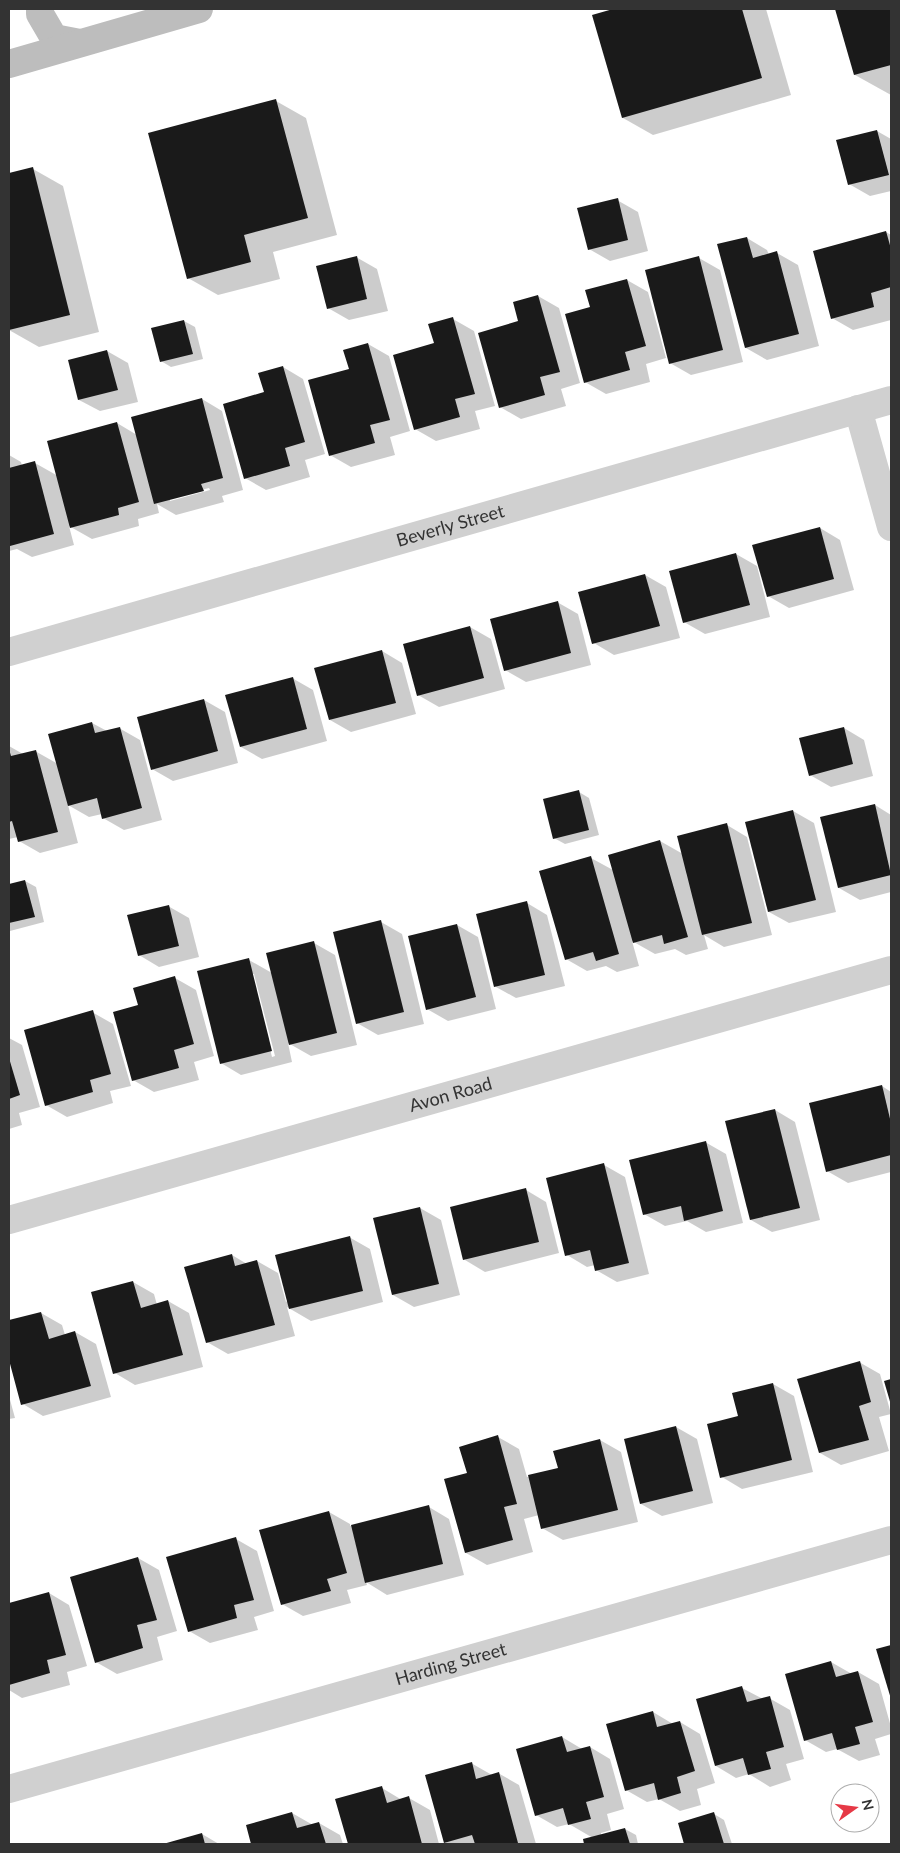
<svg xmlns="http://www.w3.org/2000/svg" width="900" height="1853" viewBox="0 0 900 1853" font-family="Lato,sans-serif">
  <rect width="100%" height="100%" fill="#fff"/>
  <g fill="#0003" fill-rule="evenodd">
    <polygon points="617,9 766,9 791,95 653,135 623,118 594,15"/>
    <polygon points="836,9 891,9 891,95 855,75"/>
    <polygon points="276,101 306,118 337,235 273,252 280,279 218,295 188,278"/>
    <polygon points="877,131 891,139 891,191 870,196 849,184"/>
    <polygon points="33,169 63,186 99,332 39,347 9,330 9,175"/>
    <polygon points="617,200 638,212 648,251 610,261 589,249"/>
    <polygon points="886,232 891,235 891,320 853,330 832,318"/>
    <polygon points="747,238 767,250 769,255 777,253 798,265 819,346 767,360 746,348"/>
    <polygon points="356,257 377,269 388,311 349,320 328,308"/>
    <polygon points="699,258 720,270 743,362 691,375 670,363"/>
    <polygon points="627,280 648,292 666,358 646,364 650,382 606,394 585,382 591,308"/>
    <polygon points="538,296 559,308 580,383 561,389 566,406 521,419 500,407"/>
    <polygon points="453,319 474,331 495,406 475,411 480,429 436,441 415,429 435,344"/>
    <polygon points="184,321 195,327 203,359 171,367 161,361"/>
    <polygon points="368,344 389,356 410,431 390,437 395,455 351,467 330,455"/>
    <polygon points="107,351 128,363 138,402 100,411 79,400"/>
    <polygon points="283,367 303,379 325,454 305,460 310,477 266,490 245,478 265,393"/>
    <path d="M202,399L222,411L243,490L222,496L224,502L176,515L157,504L159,513L138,519L139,526L92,539L69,526L74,545L32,557L17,549L9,551V455L21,462L22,466L35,463L58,476L117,423L137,435ZM209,488L210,490L170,501V498Z"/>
    <polygon points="820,528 840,540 854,590 789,608 768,596"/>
    <polygon points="736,554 757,566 770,617 705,634 684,622 671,571"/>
    <polygon points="645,575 666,587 680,638 614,655 594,643"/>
    <polygon points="557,602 578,614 591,665 526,682 505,670"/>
    <polygon points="470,627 491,639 505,689 439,707 418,695"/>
    <polygon points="382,651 402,663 416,714 351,732 330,720"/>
    <polygon points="292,678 313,690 327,741 262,759 241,747"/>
    <polygon points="204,700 225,712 238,763 173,781 152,769"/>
    <polygon points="92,723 107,731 119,728 140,740 162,820 124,830 103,818 102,814 89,817 68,805 78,843 40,853 19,841 18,837 9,839 9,746 23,754 35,751 58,764"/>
    <polygon points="844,728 864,740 873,776 831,787 810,775"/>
    <polygon points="579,792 589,798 599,835 565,844 554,838"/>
    <polygon points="875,805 891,815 891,892 860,900 839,888"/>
    <polygon points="793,811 814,823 836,912 789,923 769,912"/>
    <polygon points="727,825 747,837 772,935 724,947 704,935 708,949 686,955 675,949 655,954 632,941 639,966 617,972 606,966 587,971 566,959 591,858 613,870 660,841 683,854"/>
    <polygon points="25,881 36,887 44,922 10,931 9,885"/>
    <polygon points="527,903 547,915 565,986 516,998 496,987"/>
    <polygon points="168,906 189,918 199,957 159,967 139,955"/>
    <polygon points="381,922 402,934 424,1024 378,1035 357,1023"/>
    <polygon points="457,925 478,937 496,1009 448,1021 427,1009"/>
    <path d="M314,943L335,955L357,1045L311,1056L288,1043L292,1062L241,1075L221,1063L249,960L272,973ZM252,974H254L275,1056L272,1057Z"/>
    <polygon points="175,978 196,990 214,1056 194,1062 199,1080 154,1092 133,1080 139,1006"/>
    <polygon points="92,1012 113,1024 131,1086 110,1091 113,1103 67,1117 46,1105"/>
    <polygon points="9,1038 22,1045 40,1107 19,1113 22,1125 9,1129"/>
    <polygon points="882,1086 891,1092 891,1172 848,1183 827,1171"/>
    <polygon points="775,1110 795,1122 820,1220 772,1232 751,1220"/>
    <polygon points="705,1142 726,1154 743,1223 706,1232 687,1221 665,1226 644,1214"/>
    <polygon points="604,1165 625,1177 649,1274 617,1282 596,1270 595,1265 587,1267 567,1255"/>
    <polygon points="526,1190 546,1202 559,1253 485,1272 465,1260"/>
    <polygon points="420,1208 441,1220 460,1295 414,1307 393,1295"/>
    <polygon points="349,1237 370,1249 383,1302 311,1321 287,1307 295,1336 228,1354 207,1342 232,1255 247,1264 257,1261 278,1273 286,1302"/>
    <polygon points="133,1282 154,1294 157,1305 168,1301 189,1313 203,1367 135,1385 115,1373"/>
    <polygon points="41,1313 62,1325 65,1335 75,1332 96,1344 111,1397 43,1416 23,1404 9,1355 9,1322"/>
    <polygon points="859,1362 880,1374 891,1414 879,1417 889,1451 841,1465 820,1453"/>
    <polygon points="773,1384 794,1396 813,1472 742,1489 722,1477 740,1417"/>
    <polygon points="9,1396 15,1418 9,1419"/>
    <polygon points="676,1427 697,1439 713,1503 662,1516 641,1504"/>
    <polygon points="498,1437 519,1449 527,1477 559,1469 600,1440 621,1452 638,1522 563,1540 542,1528 539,1515 524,1519 533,1552 487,1565 466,1553 468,1474"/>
    <polygon points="429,1507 449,1519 464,1575 387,1595 366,1582 367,1585 347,1590 351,1603 303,1616 282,1604 329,1512 350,1524 350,1526"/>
    <polygon points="236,1539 257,1551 274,1611 254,1617 258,1630 210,1643 189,1631"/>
    <polygon points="138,1558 159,1570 177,1631 157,1637 163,1660 117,1674 96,1662"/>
    <polygon points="49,1593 69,1605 87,1666 67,1672 70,1685 22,1698 9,1690 9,1604"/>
    <polygon points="831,1662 852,1674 858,1672 879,1684 891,1727 891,1734 875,1739 880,1755 859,1761 837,1749 826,1752 805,1740"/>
    <polygon points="742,1688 763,1699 769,1698 790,1710 804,1759 786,1764 791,1780 770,1787 749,1774 736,1778 716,1766"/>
    <polygon points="653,1712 673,1724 680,1722 700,1734 715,1783 697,1789 701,1805 680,1811 659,1799 647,1802 626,1790"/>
    <polygon points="562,1737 582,1749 590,1747 610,1759 624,1809 607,1814 611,1830 601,1833 601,1835 625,1829 636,1835 638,1844 585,1844 584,1840 593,1838 569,1824 557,1827 536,1815"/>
    <polygon points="471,1763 492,1775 498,1773 519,1785 536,1844 449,1844 445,1842"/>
    <polygon points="382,1788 402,1800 409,1798 430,1810 439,1844 349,1844 337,1800"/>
    <polygon points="292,1813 313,1825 319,1823 340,1835 343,1844 252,1844 247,1826"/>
    <polygon points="714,1814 724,1820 732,1844 685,1844 679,1824"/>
    <polygon points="202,1834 219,1844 166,1844"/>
  </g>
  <g fill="#1a1a1a">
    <polygon points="613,9 742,9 762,78 622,118 592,15"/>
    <polygon points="835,9 891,9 891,65 854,75"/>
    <polygon points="276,99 308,218 244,235 251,262 187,279 148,133"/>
    <polygon points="877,130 889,175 848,185 836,140"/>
    <polygon points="33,167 70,315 9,330 9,173"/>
    <polygon points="618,198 628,240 588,250 577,208"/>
    <polygon points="886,231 891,249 891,287 871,293 874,307 831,319 813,251"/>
    <polygon points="747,237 753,258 777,251 799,334 745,348 717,244"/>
    <polygon points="357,256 367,299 327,309 316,266"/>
    <polygon points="699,256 723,350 669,364 645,270"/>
    <polygon points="627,279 646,346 625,352 630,370 584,383 565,314 590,307 585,290"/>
    <polygon points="538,295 560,372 540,377 545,395 499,408 478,333 518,321 513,302"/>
    <polygon points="453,317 475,394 455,399 460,417 414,430 393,355 434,343 428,324"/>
    <polygon points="184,320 193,354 160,362 151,328"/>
    <polygon points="368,343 390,420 370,425 375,443 329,456 308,380 349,369 343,350"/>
    <polygon points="107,350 118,390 78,400 68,360"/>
    <polygon points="283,366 305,442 285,448 290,466 244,479 223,404 264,392 258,373"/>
    <polygon points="202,398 223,478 201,484 204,491 154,504 131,417"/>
    <polygon points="117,422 139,502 118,508 119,515 70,528 47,441"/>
    <polygon points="35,461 54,534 10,546 9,468"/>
    <polygon points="820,527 834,579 767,597 752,545"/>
    <polygon points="736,553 750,605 683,623 669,571"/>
    <polygon points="645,574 660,626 592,644 578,592"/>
    <polygon points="558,601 571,653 504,671 490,619"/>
    <polygon points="470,626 484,678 417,696 403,644"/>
    <polygon points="382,650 396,703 329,720 314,668"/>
    <polygon points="293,677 307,729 240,747 225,695"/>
    <polygon points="204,699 218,751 151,770 137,717"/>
    <polygon points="92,722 95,733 120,727 142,808 102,819 97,798 68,806 48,734"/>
    <polygon points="844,727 853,764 809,776 799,738"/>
    <polygon points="9,749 11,756 36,750 58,832 18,842 12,821 9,822"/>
    <polygon points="579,790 589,830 553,839 543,799"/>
    <polygon points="875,804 891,875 838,888 820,817"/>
    <polygon points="793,810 816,900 768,912 745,822"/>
    <polygon points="727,823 752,923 702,935 677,836"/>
    <polygon points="660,840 688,937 664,944 662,935 633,943 608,855"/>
    <polygon points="591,856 619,954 596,961 593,952 565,960 539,871"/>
    <polygon points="25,880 35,917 9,923 9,884"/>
    <polygon points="527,901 545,975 494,987 476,914"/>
    <polygon points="169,905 179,946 138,956 127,915"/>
    <polygon points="381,920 404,1012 356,1024 333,932"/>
    <polygon points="457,924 476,997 426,1010 408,936"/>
    <polygon points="314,941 337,1033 289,1045 266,953"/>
    <polygon points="249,958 272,1051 220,1064 197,971"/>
    <polygon points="175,976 194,1044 174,1050 179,1068 132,1081 113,1012 138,1005 133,988"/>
    <polygon points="93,1010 111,1074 90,1080 93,1092 45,1106 24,1030"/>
    <polygon points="9,1058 20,1095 9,1099"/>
    <polygon points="882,1085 891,1123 891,1155 826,1172 809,1103"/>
    <polygon points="775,1109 800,1208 750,1220 725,1121"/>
    <polygon points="706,1141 723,1211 684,1221 681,1206 643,1215 629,1160"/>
    <polygon points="604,1163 629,1263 595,1271 590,1250 565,1256 546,1178"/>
    <polygon points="526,1188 539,1242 463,1260 450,1207"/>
    <polygon points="420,1207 439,1284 392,1295 373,1218"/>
    <polygon points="350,1236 363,1291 289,1309 275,1255"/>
    <polygon points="232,1254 235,1266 257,1260 275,1325 206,1343 184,1267"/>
    <polygon points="133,1281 141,1308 168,1300 183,1355 113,1374 91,1292"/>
    <polygon points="41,1312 49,1339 75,1331 91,1386 21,1405 9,1360 9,1320"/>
    <polygon points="860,1361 871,1402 859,1406 869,1440 819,1453 797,1379"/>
    <polygon points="891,1379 891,1405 884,1381"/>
    <polygon points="773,1383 792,1460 720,1478 707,1424 738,1416 732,1393"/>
    <polygon points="676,1426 693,1491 640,1504 624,1439"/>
    <polygon points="498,1435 517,1504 504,1507 513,1540 465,1553 444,1479 467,1473 459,1447"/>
    <polygon points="600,1439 618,1510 541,1529 528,1475 558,1468 553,1451"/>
    <polygon points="429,1505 443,1564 365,1583 351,1525"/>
    <polygon points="329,1511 347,1573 327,1579 331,1591 281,1605 259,1530"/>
    <polygon points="236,1537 254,1600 234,1605 237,1618 188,1632 166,1557"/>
    <polygon points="138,1557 157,1620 137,1625 143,1648 95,1663 70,1577"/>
    <polygon points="49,1592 66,1655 47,1660 50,1673 9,1685 9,1603"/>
    <polygon points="891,1645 891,1699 876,1649"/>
    <polygon points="831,1661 836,1677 858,1671 873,1722 855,1727 860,1744 837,1750 832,1733 804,1741 785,1674"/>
    <polygon points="742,1686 747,1702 770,1696 784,1747 766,1752 771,1769 748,1775 743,1758 715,1766 696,1699"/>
    <polygon points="653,1711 657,1727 680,1721 695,1771 677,1777 681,1793 658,1800 654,1783 625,1791 606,1724"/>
    <polygon points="562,1736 567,1752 590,1746 604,1797 586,1802 591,1819 568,1825 563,1808 535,1816 516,1749"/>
    <polygon points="472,1762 476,1779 499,1772 518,1843 512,1844 475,1844 472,1835 444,1843 425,1775"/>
    <polygon points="382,1786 387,1803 409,1796 422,1844 348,1844 335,1799"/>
    <polygon points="292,1812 297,1828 319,1822 326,1844 251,1844 246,1825"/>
    <polygon points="714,1812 724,1844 684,1844 678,1823"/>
    <polygon points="625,1828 630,1844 584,1844 583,1839"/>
    <polygon points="202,1833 205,1844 163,1844"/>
  </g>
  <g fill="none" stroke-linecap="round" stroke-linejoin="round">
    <g stroke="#d0d0d0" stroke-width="28">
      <polyline points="858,409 891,527"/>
      <path id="s1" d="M9,652L891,400"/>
      <path id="s2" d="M9,1220L891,970"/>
      <path id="s3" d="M9,1789L891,1540"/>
    </g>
    <g stroke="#bdbdbd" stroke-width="28">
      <polyline points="40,9 40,14 54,38 80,43"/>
      <polyline points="9,64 199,9"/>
    </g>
  </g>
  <g text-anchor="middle" stroke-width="5" stroke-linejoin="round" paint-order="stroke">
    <g font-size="18" fill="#333" stroke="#fff">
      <text dy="6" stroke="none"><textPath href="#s1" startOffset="459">Beverly Street</textPath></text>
      <text dy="6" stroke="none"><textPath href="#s2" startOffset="459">Avon Road</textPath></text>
      <text dy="6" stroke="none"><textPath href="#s3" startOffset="459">Harding Street</textPath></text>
    </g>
  </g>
  <rect width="900" height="1853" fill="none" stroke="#333333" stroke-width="20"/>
  <g transform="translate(855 1808) rotate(76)"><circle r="24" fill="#ffffff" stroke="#adadad"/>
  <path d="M0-4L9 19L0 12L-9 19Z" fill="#e63946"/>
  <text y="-8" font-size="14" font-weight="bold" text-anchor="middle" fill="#333333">N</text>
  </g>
</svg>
